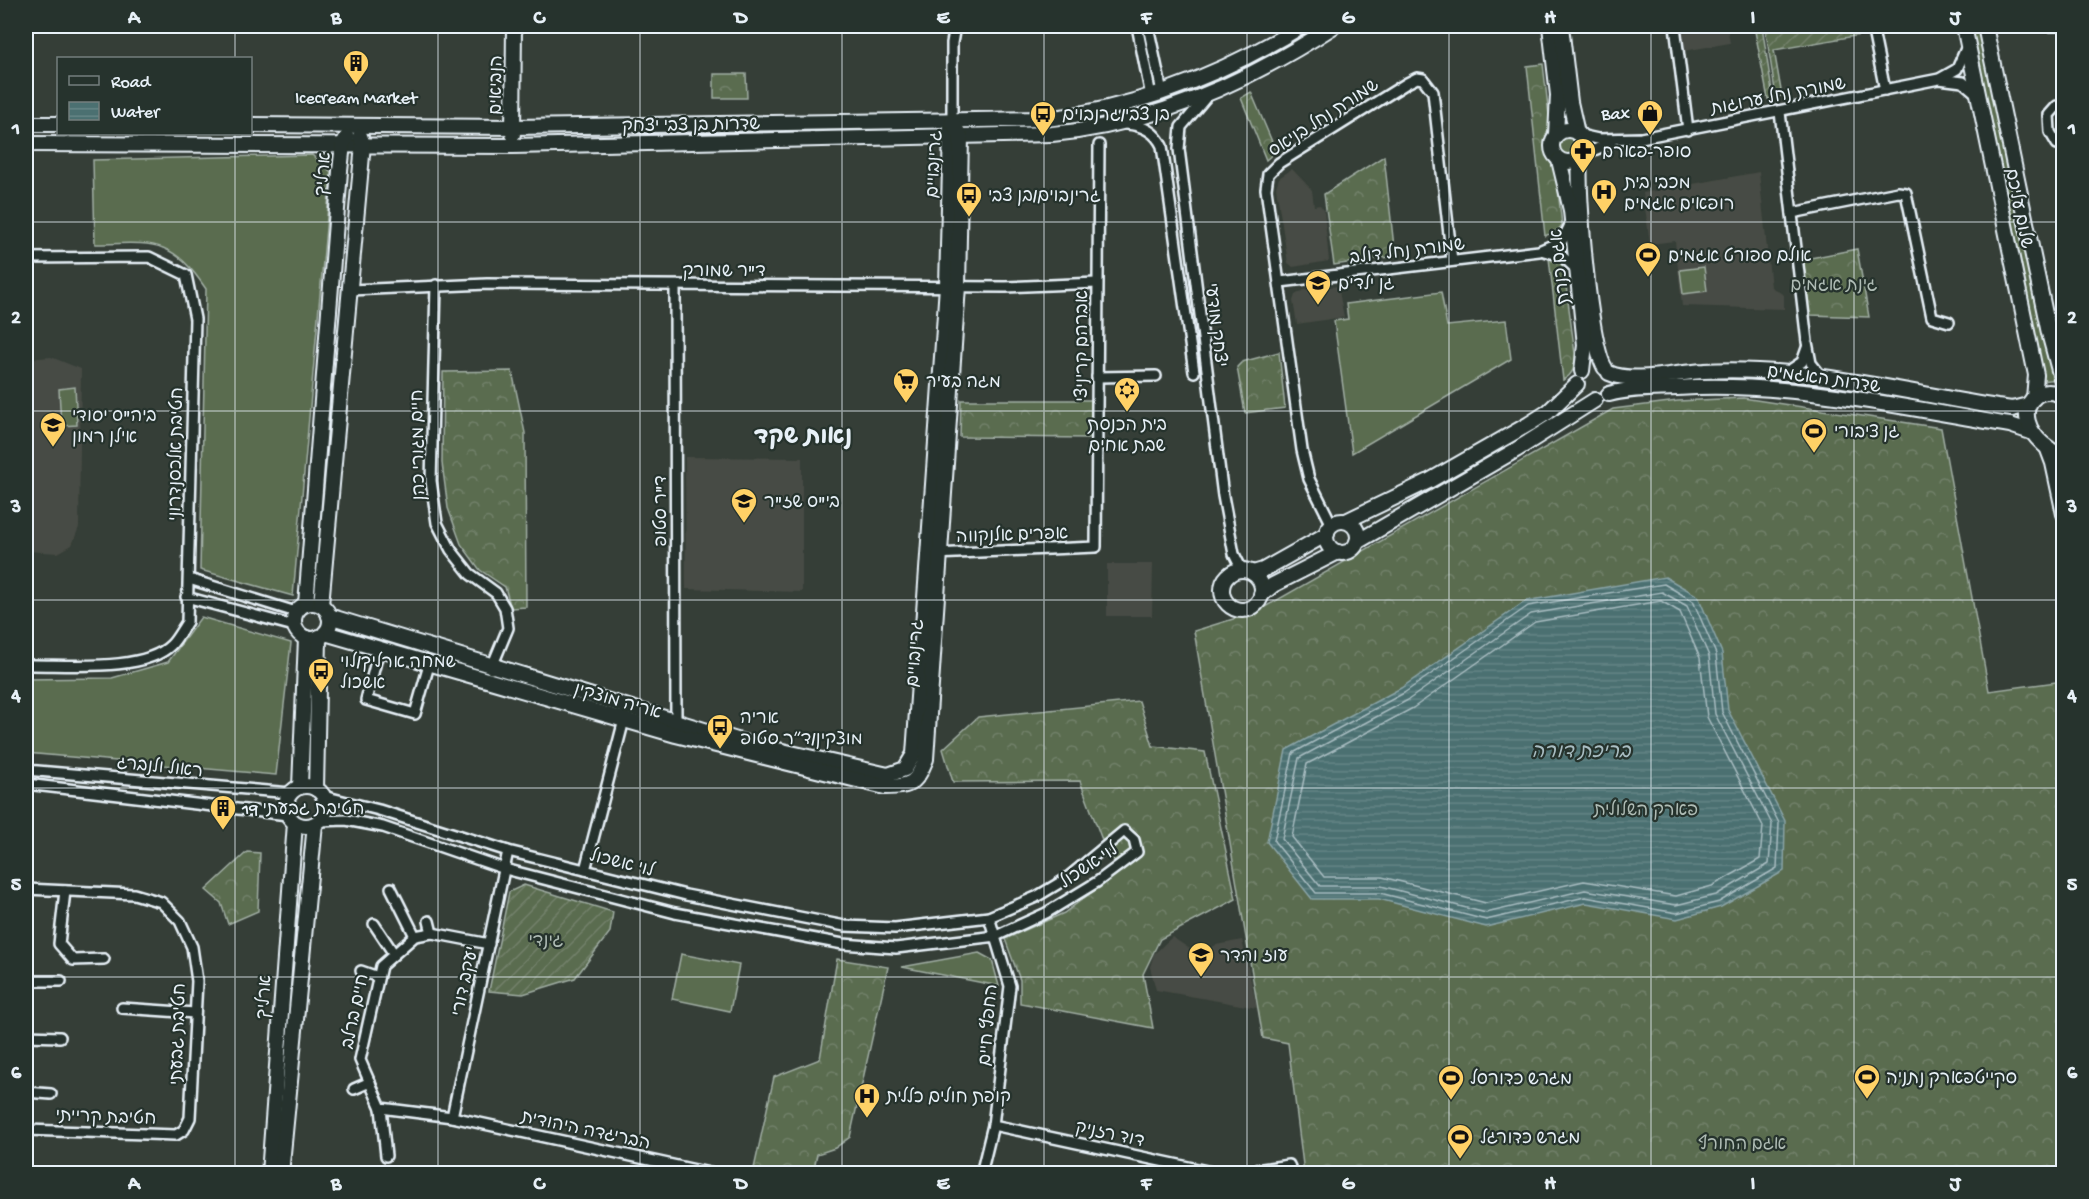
<svg xmlns="http://www.w3.org/2000/svg" width="2089" height="1199" viewBox="0 0 2089 1199" font-family="'Gochi Hand','Playpen Sans Hebrew',sans-serif">
  <defs>
    <pattern id="forest-crowns" width="20" height="18" patternUnits="userSpaceOnUse" patternTransform="scale(1.5)"><rect width="20" height="18" fill="#5a6c50"/><path d="M2 6a3 3 0 1 1 6 0M12 15a3 3 0 1 1 6 0" fill="none" stroke="#72816a"/></pattern>
    <pattern id="garden-furrows" width="10" height="10" patternUnits="userSpaceOnUse" patternTransform="scale(1.5)"><rect width="10" height="10" fill="#5a6c50"/><path d="M-1 1l2-2M0 10L10 0M9 11l2-2" fill="none" stroke="#72816a"/></pattern>
    <pattern id="water-rules" width="6" height="5" patternUnits="userSpaceOnUse" patternTransform="scale(1.5)"><rect width="6" height="5" fill="#4b7071"/><path d="M0 2.5h6" fill="none" stroke="#658586"/></pattern>
  </defs>
  <rect width="100%" height="100%" fill="#353e37"/>
  <filter id="ink" filterUnits="userSpaceOnUse"><feTurbulence type="fractalNoise" baseFrequency=".0167" numOctaves="2"/><feDisplacementMap in="SourceGraphic" scale="12" xChannelSelector="R" yChannelSelector="G"/><feConvolveMatrix kernelMatrix="1 2 1 2 8 2 1 2 1" color-interpolation-filters="sRGB"/></filter>
  <g filter="url(#ink)">
    <g fill="#474b44">
      <polygon points="1709,26 1727,26 1730,43 1684,51 1680,31"/>
      <polygon points="1292,169 1312,190 1314,206 1320,205 1324,210 1329,261 1293,267 1288,263 1276,187 1279,178"/>
      <polygon points="1759,172 1771,287 1784,295 1784,309 1682,306 1675,241 1650,244 1643,193"/>
      <polygon points="1338,286 1344,317 1297,324 1293,301 1295,295 1304,290"/>
      <polygon points="51,357 81,369 79,527 72,545 58,553 26,551 26,359"/>
      <polygon points="685,457 802,458 802,592 686,589"/>
      <polygon points="1107,564 1153,564 1152,616 1107,616"/>
      <polygon points="1172,937 1199,955 1216,945 1242,940 1257,1008 1156,990 1150,967 1154,954"/>
    </g>
    <g fill="#5a6c50" stroke="#a1aea4" stroke-width="1.5">
      <polygon points="1969,26 1979,26 2057,379 2040,381"/>
      <circle cx="1569" cy="146" r="13"/>
      <path d="M312,155L331,172L293,596L200,570L206,289C171,237 153,243 95,244L93,160Z"/>
      <polygon points="1704,267 1707,291 1683,294 1680,270"/>
      <polygon points="1441,292 1447,326 1506,320 1511,359 1352,453 1334,321 1348,319 1346,304"/>
      <polygon points="1762,375 2021,414 2020,423 1847,394 1620,387 1620,380"/>
      <polygon points="75,387 77,425 61,426 59,389"/>
      <polygon points="201,617 291,643 276,775 26,753 26,679 112,678 168,662"/>
      <polygon points="979,953 992,960 999,986 902,967"/>
      <polygon points="681,954 739,965 730,1011 672,999"/>
    </g>
    <g fill="url(#forest-crowns)" stroke="#a1aea4" stroke-width="1.5">
      <polygon points="1543,64 1550,124 1545,139 1546,147 1556,173 1562,225 1558,230 1545,236 1527,66"/>
      <polygon points="714,74 746,74 747,98 714,98"/>
      <polygon points="1251,92 1276,151 1266,160 1241,98"/>
      <polygon points="1384,156 1395,256 1334,265 1324,194"/>
      <polygon points="1857,249 1869,317 1810,315 1800,260"/>
      <path d="M1549,258L1560,261L1564,271L1575,354C1575,366 1574,374 1563,380Z"/>
      <polygon points="1279,352 1285,408 1245,413 1237,367 1242,362"/>
      <polygon points="512,371 525,433 526,607 511,608 505,587 480,570 461,544 448,508 442,463 443,372"/>
      <polygon points="1743,398 1941,428 1989,691 2063,681 2063,1173 1304,1173 1288,1043 1263,1038 1194,631 1256,612 1613,409 1678,401"/>
      <polygon points="961,400 1093,400 1092,438 960,437"/>
      <polygon points="1139,701 1153,746 1205,752 1236,899 1160,939 1143,974 1153,1028 1020,1003 1020,980 1005,939 1064,913 1121,870 1105,848 1080,781 953,782 943,749 978,717"/>
      <polygon points="247,852 260,853 258,911 228,924 221,903 206,890"/>
      <polygon points="837,959 888,967 850,1137 835,1148 817,1154 813,1173 753,1173 774,1077 820,1059"/>
    </g>
    <g fill="url(#garden-furrows)" stroke="#a1aea4" stroke-width="1.5">
      <polygon points="1754,26 1762,26 1773,98 1768,99"/>
      <polygon points="1765,26 1859,26 1861,35 1774,50 1782,96 1776,97"/>
      <polygon points="524,885 613,912 610,932 575,978 523,994 489,991 509,892"/>
    </g>
    <polygon fill="url(#water-rules)" stroke="#8aa4a7" stroke-width="1.5" points="1665,577 1698,596 1722,653 1728,710 1785,821 1784,871 1721,907 1677,919 1586,903 1486,927 1379,899 1312,899 1267,842 1286,750 1401,688 1526,601"/>
    <g fill="none" stroke-linecap="round" stroke-linejoin="round">
      <g stroke="#a9bdc2" stroke-width="1.5">
        <polygon points="1664,584 1693,601 1716,654 1722,712 1779,823 1777,868 1719,902 1677,913 1585,897 1486,920 1380,893 1316,893 1274,841 1293,753 1404,693 1528,606"/>
        <polygon points="1662,592 1687,606 1709,656 1715,714 1772,824 1769,864 1716,895 1676,905 1585,890 1486,913 1381,886 1320,886 1282,839 1299,758 1408,700 1531,614"/>
        <polygon points="1661,601 1680,612 1700,658 1707,717 1763,826 1760,859 1712,886 1676,896 1584,881 1486,903 1382,877 1324,877 1292,837 1307,764 1413,708 1535,622"/>
      </g>
      <g stroke="#e8f1f8" stroke-width="14">
        <g id="street">
          <polyline points="1137,26 1151,96"/>
          <polyline points="1148,26 1162,92"/>
          <polyline points="1675,26 1688,130"/>
          <polyline points="1872,26 1885,90"/>
          <polyline points="2049,26 2062,26"/>
          <polyline points="1941,78 1957,69 1967,46"/>
          <polyline points="1207,96 1181,127 1179,149 1223,496 1234,554 1242,570"/>
          <polyline points="1780,112 1807,342 1811,363 1822,377"/>
          <polyline points="952,122 952,43 955,26"/>
          <path d="M1126,124C1142,125 1155,131 1162,146L1194,372"/>
          <polyline points="1580,135 1598,139 1641,138 1939,79 1963,82 1977,94"/>
          <polyline points="2057,144 2050,132 2049,115 2057,106 2064,106"/>
          <polyline points="1582,155 1611,143"/>
          <polyline points="1792,213 1898,192 1906,193 1932,317 1949,322"/>
          <polyline points="1544,251 1562,256 1577,270"/>
          <path d="M26,258L149,257L186,275L195,319L187,622C182,629 177,639 171,645C143,673 63,664 26,665"/>
          <polyline points="1280,282 1539,251 1562,241 1571,223"/>
          <polyline points="436,285 431,481 437,523 451,550 470,574 496,593 505,608 508,628 491,669"/>
          <polyline points="675,286 676,725"/>
          <polyline points="350,290 487,284 1006,287 1097,283"/>
          <polyline points="1787,372 1802,362 1807,348"/>
          <polyline points="1097,377 1156,376"/>
          <polyline points="1332,525 1309,479 1302,450 1266,189 1268,174 1279,163 1407,83 1417,78 1423,79 1433,92 1452,261"/>
          <polyline points="934,554 1096,547 1099,145"/>
          <polyline points="189,579 296,612"/>
          <polyline points="186,597 294,626"/>
          <polyline points="379,650 366,700 415,714 429,665"/>
          <polyline points="26,770 291,793"/>
          <polyline points="26,784 288,815"/>
          <polyline points="319,821 346,820 383,827 505,869 675,913 843,944 896,948 996,936 1046,913 1097,882 1137,852 1134,840 1124,831 1066,879 1036,897 989,917 895,928 845,926 686,895 508,851 379,810 323,796"/>
          <polyline points="585,870 625,716"/>
          <polyline points="391,888 415,936"/>
          <polyline points="26,889 134,894 161,902 180,921 192,947 197,981 190,1118 184,1130 176,1135 26,1130"/>
          <polyline points="65,891 59,944 73,960 104,959"/>
          <polyline points="429,921 432,933"/>
          <polyline points="374,924 394,954"/>
          <polyline points="489,944 432,933 415,936 381,966 360,1060 381,1108 452,1117 714,1174"/>
          <polyline points="361,971 378,977"/>
          <polyline points="26,981 61,981"/>
          <polyline points="122,1008 195,1013"/>
          <polyline points="26,1036 60,1037"/>
          <polyline points="354,1089 370,1082"/>
          <polyline points="26,1092 51,1094"/>
          <polyline points="381,1108 386,1156"/>
          <polyline points="452,1117 508,851"/>
          <polyline points="993,1125 1221,1174"/>
          <polyline points="981,1174 993,1125 1010,986 989,917"/>
          <polyline points="1227,1174 1289,1165 1293,1174"/>
        </g>
      </g>
      <g stroke="#e8f1f8" stroke-width="18">
        <g id="secondary">
          <polyline points="1550,26 1558,95 1556,135"/>
          <polyline points="1561,26 1570,102 1577,133"/>
          <polyline points="1964,26 2036,375 2034,398"/>
          <polyline points="1985,26 2049,333 2064,389"/>
          <polyline points="26,124 58,124"/>
          <path d="M250,125L513,127L1047,119C1138,108 1224,73 1302,26"/>
          <circle cx="1568" cy="146" r="16"/>
          <polyline points="513,134 514,26"/>
          <path d="M26,144L513,146L1052,134C1153,125 1249,81 1334,26"/>
          <path d="M1580,158C1577,190 1589,344 1605,368"/>
          <polyline points="1559,160 1571,210 1585,345 1582,371"/>
          <path d="M1609,373C1633,384 1678,372 1704,371C1798,365 1904,392 1997,407L2012,409L2028,405"/>
          <path d="M1609,394C1631,388 1654,389 1677,388C1789,381 1900,407 2010,425L2031,432"/>
          <path d="M2064,397C2035,379 2009,414 2043,444C2049,449 2055,454 2064,454"/>
          <polyline points="2047,447 2053,463 2064,514"/>
          <polyline points="1346,521 1429,481 1529,424 1548,412 1577,384"/>
          <circle cx="1342" cy="537" r="16"/>
          <polyline points="1357,542 1516,450 1595,400"/>
          <circle cx="1242" cy="590" r="20"/>
          <polyline points="1253,573 1263,570 1327,534"/>
          <polyline points="1261,595 1273,585 1338,552"/>
          <circle cx="312" cy="621" r="18"/>
          <polyline points="306,604 340,171 343,144 347,137"/>
          <polyline points="321,605 363,144 360,136"/>
          <polyline points="329,616 747,743 888,775 905,769 914,754 947,286 951,128"/>
          <path d="M325,633L676,735L885,787C912,787 916,783 926,759L958,286L961,137L952,122"/>
          <circle cx="306" cy="806" r="20"/>
          <polyline points="300,787 306,638"/>
          <polyline points="316,789 319,637"/>
          <polyline points="269,1174 295,823"/>
          <polyline points="281,1174 315,824"/>
        </g>
      </g>
      <use href="#street" stroke="#26332d" stroke-width="9"/>
      <use href="#secondary" stroke="#26332d" stroke-width="14"/>
    </g>
  </g>
  <path fill="none" stroke="#e8f1f8" stroke-width="1.5" stroke-opacity="0.55" d="M235,26V58M438,26V1174M640,26V1174M842,26V1174M1044,26V1174M1247,26V1174M1449,26V1174M1651,26V1174M1854,26V1174M235,134V1174M26,222H2064M26,411H2064M26,600H2064M26,788H2064M26,977H2064"/>
  <defs>
    <g id="building-pin" transform="scale(1.35)"><path d="M0 17L-7.5 6A9.5 9.5 0 1 1 7.5 6Z" fill="#ffd166" stroke="#26332d"/><path d="M-4-6H4V6H1V3H-1V6H-4ZM-2.5-4.3h1.7v1.8h-1.7ZM.8-4.3h1.7v1.8H.8ZM-2.5-1h1.7V.8h-1.7ZM.8-1h1.7V.8H.8Z" fill="#111"/></g>
    <g id="shop-pin" transform="scale(1.35)"><path d="M0 17L-7.5 6A9.5 9.5 0 1 1 7.5 6Z" fill="#ffd166" stroke="#26332d"/><path d="M-5-2.5h2.3a2.7 3.5 0 0 1 5.4 0H5L5.5 6h-11ZM-1.5-2.5h3a1.5 2.3 0 0 0-3 0Z" fill="#111"/></g>
    <g id="bus-pin" transform="scale(1.35)"><path d="M0 17L-7.5 6A9.5 9.5 0 1 1 7.5 6Z" fill="#ffd166" stroke="#26332d"/><path d="M-5-6H5V4H4V6H2V4H-2V6H-4V4H-5ZM-3.5-4V0h7V-4ZM-3.5 1.2v1.5H-2V1.2ZM2 1.2v1.5H3.5V1.2Z" fill="#111"/></g>
    <g id="pharmacy-pin" transform="scale(1.35)"><path d="M0 17L-7.5 6A9.5 9.5 0 1 1 7.5 6Z" fill="#ffd166" stroke="#26332d"/><path d="M-2-6h4v4h4v4h-4v4h-4v-4h-4v-4h4Z" fill="#111"/></g>
    <g id="hospital-pin" transform="scale(1.35)"><path d="M0 17L-7.5 6A9.5 9.5 0 1 1 7.5 6Z" fill="#ffd166" stroke="#26332d"/><path d="M-5-5h3v3.5h4V-5h3V5h-3V1.5h-4V5h-3Z" fill="#111"/></g>
    <g id="stadium-pin" transform="scale(1.35)"><path d="M0 17L-7.5 6A9.5 9.5 0 1 1 7.5 6Z" fill="#ffd166" stroke="#26332d"/><path d="M0-5a6.5 5 0 1 0 0 10a6.5 5 0 1 0 0-10ZM-3.5-1.8h7v3.6h-7Z" fill="#111"/></g>
    <g id="school-pin" transform="scale(1.35)"><path d="M0 17L-7.5 6A9.5 9.5 0 1 1 7.5 6Z" fill="#ffd166" stroke="#26332d"/><path d="M0-5L7-2L0 1L-7-2ZM-4 1L0 2.5L4 1V4Q0 6-4 4Z" fill="#111"/></g>
    <g id="supermarket-pin" transform="scale(1.35)"><path d="M0 17L-7.5 6A9.5 9.5 0 1 1 7.5 6Z" fill="#ffd166" stroke="#26332d"/><path d="M-6-5.5h2.5l.6 2H6L4.5 2H-2.5L-4.4-4H-6ZM-1.5 3.2a1.3 1.3 0 1 0 .1 0ZM3 3.2a1.3 1.3 0 1 0 .1 0Z" fill="#111"/></g>
    <g id="synagogue-pin" transform="scale(1.35)"><path d="M0 17L-7.5 6A9.5 9.5 0 1 1 7.5 6Z" fill="#ffd166" stroke="#26332d"/><path d="M0-6.5L5.6 3.2H-5.6ZM0 6.5L5.6-3.2H-5.6Z" fill="#111"/></g>
  </defs>
  <g fill-rule="evenodd">
    <use href="#building-pin" x="356" y="63"/>
    <use href="#shop-pin" x="1650" y="113"/>
    <use href="#bus-pin" x="1043" y="114"/>
    <use href="#pharmacy-pin" x="1583" y="151"/>
    <use href="#hospital-pin" x="1604" y="192"/>
    <use href="#bus-pin" x="969" y="195"/>
    <use href="#stadium-pin" x="1648" y="255"/>
    <use href="#school-pin" x="1318" y="283"/>
    <use href="#supermarket-pin" x="906" y="381"/>
    <use href="#synagogue-pin" x="1127" y="390"/>
    <use href="#school-pin" x="53" y="425"/>
    <use href="#stadium-pin" x="1814" y="431"/>
    <use href="#school-pin" x="744" y="501"/>
    <use href="#bus-pin" x="321" y="671"/>
    <use href="#bus-pin" x="720" y="727"/>
    <use href="#building-pin" x="223" y="808"/>
    <use href="#school-pin" x="1201" y="955"/>
    <use href="#stadium-pin" x="1867" y="1077"/>
    <use href="#stadium-pin" x="1451" y="1078"/>
    <use href="#hospital-pin" x="867" y="1096"/>
    <use href="#stadium-pin" x="1460" y="1137"/>
  </g>
  <g text-anchor="middle" stroke-width="4.5" stroke-linejoin="round" paint-order="stroke">
    <g font-size="18" fill="#e8f1f8" stroke="#26332d">
      <text transform="translate(495 85) rotate(-89)" y="6">הנביאים</text>
      <text transform="translate(1778 95) rotate(-11)" y="6">שמורת נחל ערוגות</text>
      <text transform="translate(1323 117) rotate(-33)" y="6">שמורת נחל בניאס</text>
      <text transform="translate(691 124) rotate(-1)" y="6">שדרות בן צבי יצחק</text>
      <text transform="translate(933 164) rotate(-87)" y="6">גרינבויים</text>
      <text transform="translate(322 174) rotate(-85)" y="6">ארליך</text>
      <text transform="translate(2020 208) rotate(78)" y="6">שלום עליכם</text>
      <text transform="translate(1407 250) rotate(-7)" y="6">שמורת נחל דולב</text>
      <text transform="translate(1559 267) rotate(-96)" y="6">אגם כנרת</text>
      <text x="724" y="276">ד"ר שמורק</text>
      <text transform="translate(1217 325) rotate(83)" y="6">יצחק מודעי</text>
      <text transform="translate(1081 346) rotate(-90)" y="6">אברהם קריניצי</text>
      <text transform="translate(1824 378) rotate(8)" y="6">שדרות האגמים</text>
      <text transform="translate(417 445) rotate(-91)" y="6">חיים מגורי כהן</text>
      <text transform="translate(175 454) rotate(-89)" y="6">חטיבת אלכסנדרוני</text>
      <text transform="translate(660 511) rotate(-90)" y="6">ד"ר סטופ</text>
      <text transform="translate(1012 534) rotate(-2)" y="6">אפרים אלנקווה</text>
      <text transform="translate(914 653) rotate(-86)" y="6">גרינבויים</text>
      <text transform="translate(618 700) rotate(16)" y="6">אריה מוצקין</text>
      <text transform="translate(160 766) rotate(6)" y="6">ראול ולנברג</text>
      <text transform="translate(622 862) rotate(14)" y="6">לוי אשכול</text>
      <text transform="translate(1088 865) rotate(-34)" y="6">לוי אשכול</text>
      <text transform="translate(464 981) rotate(-78)" y="6">יעקב דורי</text>
      <text transform="translate(263 997) rotate(-86)" y="6">ארליך</text>
      <text transform="translate(354 1011) rotate(-78)" y="6">חיים ברלב</text>
      <text transform="translate(987 1025) rotate(-85)" y="6">החפץ חיים</text>
      <text transform="translate(177 1034) rotate(-88)" y="6">חטיבת גבעתי</text>
      <text transform="translate(106 1116) rotate(2)" y="6">חטיבת קרייתי</text>
      <text transform="translate(586 1129) rotate(12)" y="6">הבריגדה היהודית</text>
      <text transform="translate(1110 1133) rotate(12)" y="6">דוד רזניק</text>
    </g>
    <g font-size="18" fill="#e8f1f8" stroke="#26332d" text-anchor="start">
      <text x="356" y="103" text-anchor="middle">Icecream Market</text>
      <text x="1630" y="119" text-anchor="end">Bax</text>
      <text x="1062" y="120">בן צבי/גרנבוים</text>
      <text x="1602" y="157">סופר-פארם</text>
      <text x="1624" y="188">מכבי בית<tspan x="1624" dy="21">רופאים אגמים</tspan></text>
      <text x="988" y="201">גרינבוים/בן צבי</text>
      <text x="1668" y="261">אולם ספורט אגמים</text>
      <text x="1338" y="289">גן ילדים</text>
      <text x="926" y="387">מגה בעיר</text>
      <text x="72" y="421">ביה"ס יסודי<tspan x="72" dy="21">אילן רמון</tspan></text>
      <text x="1127" y="430" text-anchor="middle">בית הכנסת<tspan x="1127" dy="21">שבת אחים</tspan></text>
      <text x="1834" y="437">גן ציבורי</text>
      <text x="764" y="507">בי"ס שז"ר</text>
      <text x="340" y="667">שמחה ארליך/לוי<tspan x="340" dy="21">אשכול</tspan></text>
      <text x="740" y="723">אריה<tspan x="740" dy="21">מוצקין/ד״ר סטופ</tspan></text>
      <text x="242" y="814">חטיבת גבעתי 19</text>
      <text x="1220" y="961">עוז והדר</text>
      <text x="1886" y="1083">סקייטפארק נתניה</text>
      <text x="1470" y="1084">מגרש כדורסל</text>
      <text x="886" y="1102">קופת חולים כללית</text>
      <text x="1480" y="1143">מגרש כדורגל</text>
    </g>
    <g font-size="18" fill="#afbcb5" stroke="#26332d">
      <text x="1834" y="290">גינת אגמים</text>
      <text x="1646" y="815">פארק השלולית</text>
      <text x="546" y="946">גינדי</text>
      <text x="1742" y="1149">אגם החורף</text>
    </g>
    <g font-size="20" font-style="italic" fill="#a9bdc2" stroke="#26332d">
      <text x="1581" y="757">בריכת דורה</text>
    </g>
    <g font-size="24" font-weight="bold" fill="#e8f1f8" stroke="#26332d">
      <text x="803" y="443">נאות שקד</text>
    </g>
  </g>
  <rect width="2089" height="1199" fill="none" stroke="#26332d" stroke-width="66"/>
  <rect x="57" y="57" width="195" height="78" fill="#26332d" stroke="#747f7e" stroke-width="1.5"/>
  <rect x="69" y="76" width="30" height="9" fill="#26332d" stroke="#747f7e" stroke-width="1.5"/>
  <text x="111" y="87" font-size="18" fill="#e8f1f8">Road</text>
  <rect x="69" y="102" width="30" height="18" fill="url(#water-rules)" stroke="#747f7e" stroke-width="1.5"/>
  <text x="111" y="117" font-size="18" fill="#e8f1f8">Water</text>
  <rect x="33" y="33" width="2023" height="1133" fill="none" stroke="#e8f1f8" stroke-width="2"/>
  <g font-size="20" text-anchor="middle" font-weight="bold" fill="#e8f1f8">
    <text x="134" y="23">A</text>
    <text x="336" y="23">B</text>
    <text x="539" y="23">C</text>
    <text x="741" y="23">D</text>
    <text x="943" y="23">E</text>
    <text x="1146" y="23">F</text>
    <text x="1348" y="23">G</text>
    <text x="1550" y="23">H</text>
    <text x="1753" y="23">I</text>
    <text x="1955" y="23">J</text>
    <text x="16" y="134">1</text>
    <text x="2072" y="134">1</text>
    <text x="16" y="323">2</text>
    <text x="2072" y="323">2</text>
    <text x="16" y="512">3</text>
    <text x="2072" y="512">3</text>
    <text x="16" y="701">4</text>
    <text x="2072" y="701">4</text>
    <text x="16" y="890">5</text>
    <text x="2072" y="890">5</text>
    <text x="16" y="1078">6</text>
    <text x="2072" y="1078">6</text>
    <text x="134" y="1189">A</text>
    <text x="336" y="1189">B</text>
    <text x="539" y="1189">C</text>
    <text x="741" y="1189">D</text>
    <text x="943" y="1189">E</text>
    <text x="1146" y="1189">F</text>
    <text x="1348" y="1189">G</text>
    <text x="1550" y="1189">H</text>
    <text x="1753" y="1189">I</text>
    <text x="1955" y="1189">J</text>
  </g>
</svg>
